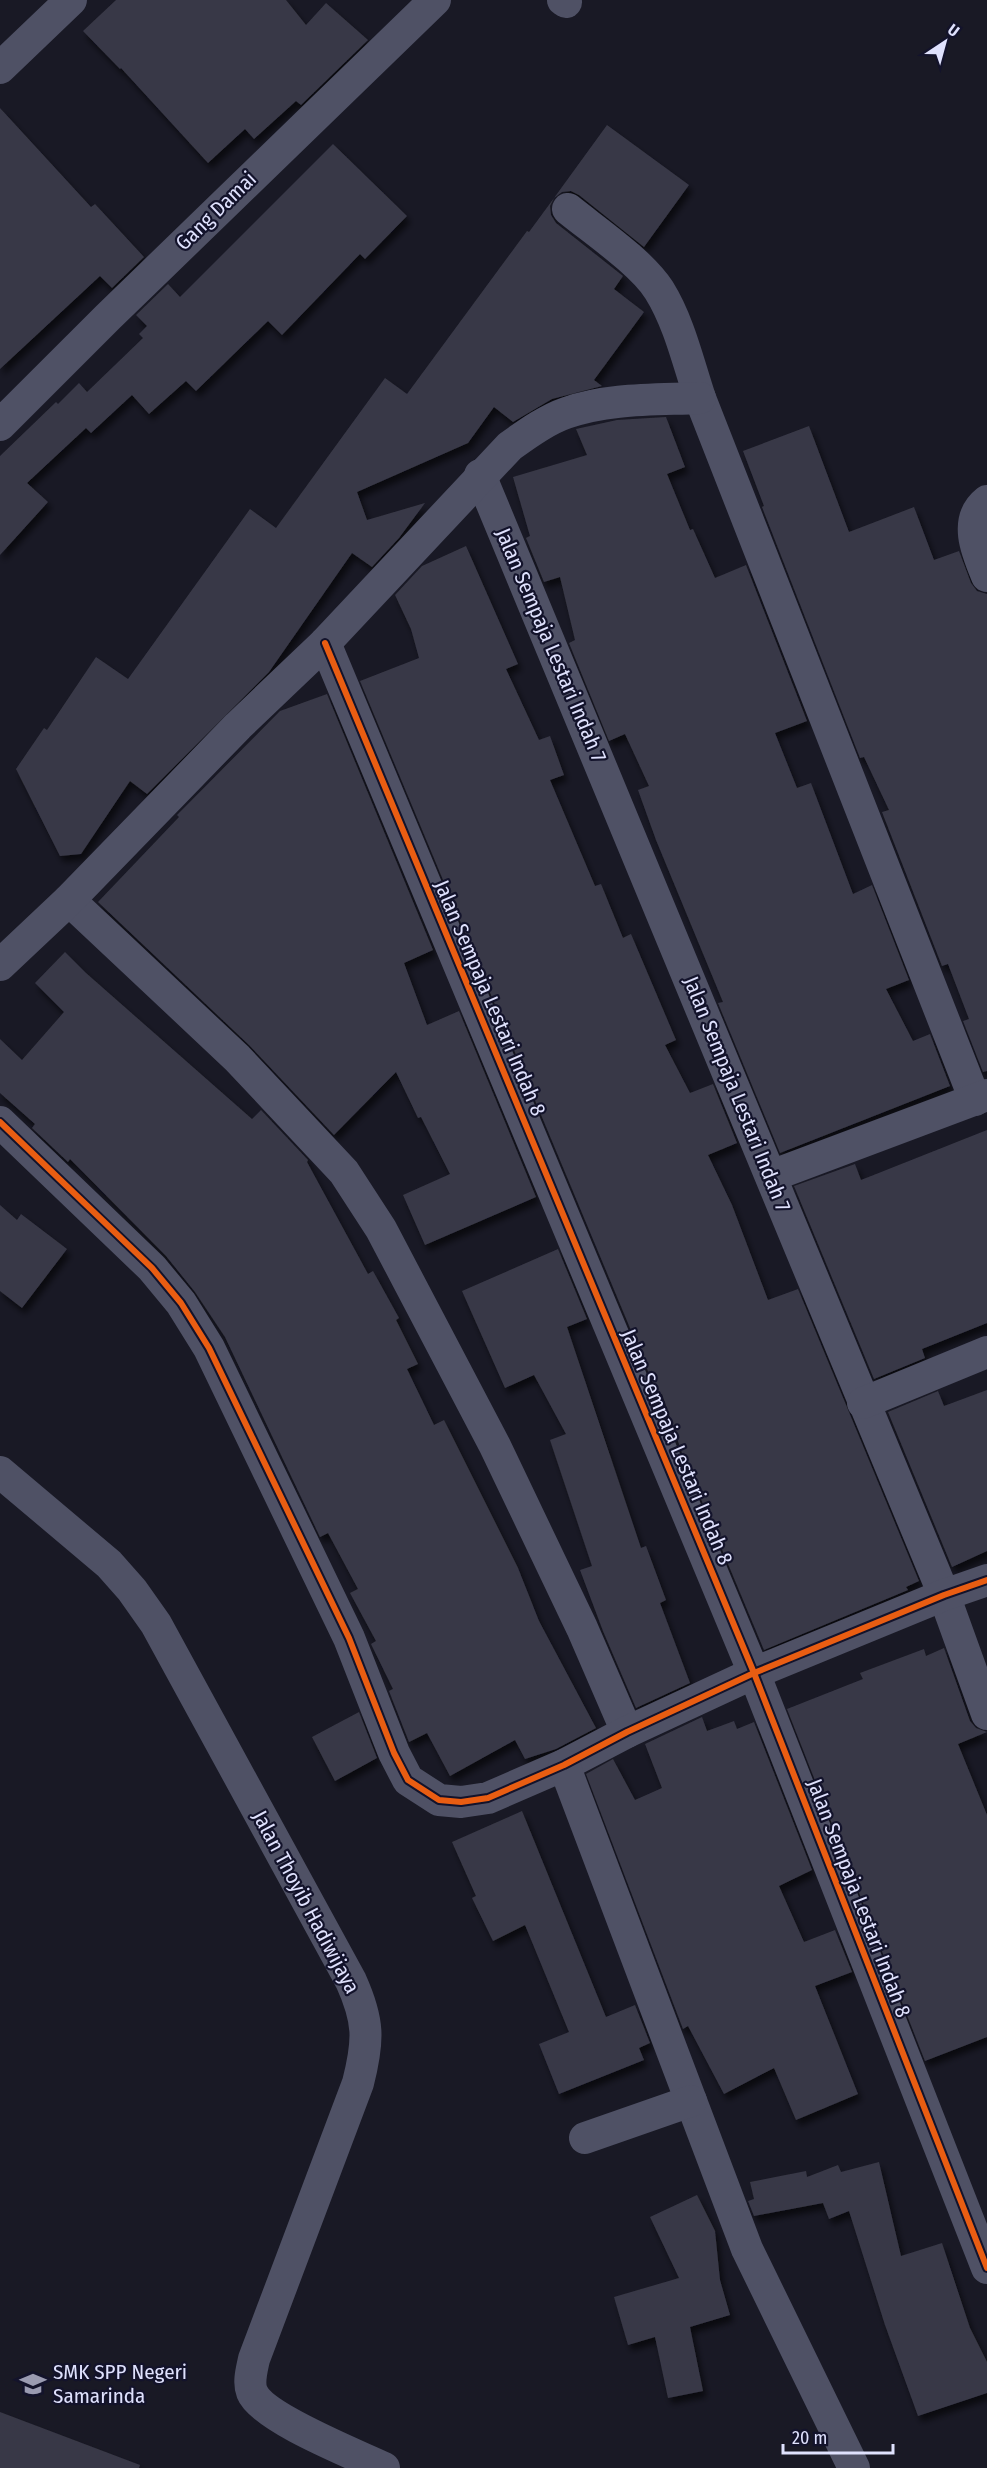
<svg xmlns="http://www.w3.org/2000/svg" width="987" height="2468" viewBox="0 0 987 2468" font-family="'Fira Sans Condensed',sans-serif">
  <defs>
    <filter id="shadow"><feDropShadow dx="3.5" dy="6" stdDeviation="3" flood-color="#0009"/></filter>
  </defs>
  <rect width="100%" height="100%" fill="#191925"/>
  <g fill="#383846" filter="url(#shadow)">
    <polygon points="116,0 286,0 306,25 326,3 368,40 301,105 296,101 254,139 245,129 208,163 121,68 120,69 83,31"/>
    <polygon points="0,108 91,207 95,204 144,257 112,288 100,276 0,369"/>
    <polygon points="607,125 689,185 644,247 579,195 571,191 562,192 554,198"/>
    <polygon points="333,144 407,216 365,259 360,254 282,335 268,321 196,391 186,381 149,414 132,395 91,433 86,428 27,483 48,502 0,555 0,456 56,402 58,404 79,383 87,392 143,338 139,334 147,326 136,315 168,284 180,297"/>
    <polygon points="554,198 550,206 551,215 556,223 623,276 614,289 644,312 594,380 602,386 552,399 513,422 494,407 468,443 357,492 367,520 425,503 399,538 372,567 352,553 269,672 147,794 130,781 81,854 60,856 16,769 44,728 47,730 96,657 128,679 250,509 276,528 385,378 407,394 527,231 529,232"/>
    <polygon points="666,417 685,467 667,474 690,530 693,529 715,578 746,565 807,721 775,733 797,788 811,783 853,894 872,885 909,980 886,989 913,1041 930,1034 950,1086 780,1153 718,1003 723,1002 656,840 638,790 649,786 625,734 609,741 569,643 575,640 560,577 544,582 526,538 530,536 513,477 587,455 576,429 617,420"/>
    <polygon points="809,426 849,532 914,507 934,560 959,551 971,583 977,591 987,594 987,1071 983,1072 963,1021 969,1019 948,964 942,966 882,812 889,810 864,757 860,758 762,507 764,506 743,451"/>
    <polygon points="466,546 518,664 506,669 539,740 550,736 564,775 550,780 595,886 601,884 623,938 631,934 676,1040 665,1045 690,1093 713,1084 737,1143 708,1155 732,1205 768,1300 798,1289 919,1581 906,1587 908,1590 764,1650 683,1456 662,1394 658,1395 360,681 419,658 411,629 395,595 422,566"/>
    <polygon points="327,694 433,950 404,963 427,1025 459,1011 536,1197 425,1245 403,1195 450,1174 421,1117 418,1118 396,1072 334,1135 249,1045 98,902 179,817 177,815 280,711"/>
    <polygon points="65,952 86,973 252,1119 261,1110 308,1160 307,1162 368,1274 373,1271 399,1318 396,1320 418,1364 407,1369 434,1425 444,1420 518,1568 539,1621 596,1728 556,1749 525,1759 515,1740 450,1776 427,1733 409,1742 389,1691 393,1689 371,1644 376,1641 350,1593 358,1589 328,1533 320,1537 225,1337 195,1292 166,1256 70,1159 68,1162 32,1128 35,1124 0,1093 0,1039 22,1060 64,1012 35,983"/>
    <polygon points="987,1130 987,1323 922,1349 925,1358 874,1379 794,1186 855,1164 861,1180"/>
    <polygon points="0,1205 17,1220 21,1214 67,1249 22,1308 0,1291"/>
    <polygon points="558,1249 587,1319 567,1327 641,1548 646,1546 666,1600 660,1603 690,1683 636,1708 603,1631 580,1570 592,1566 550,1440 566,1434 534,1375 505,1388 462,1291"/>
    <polygon points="987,1390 987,1551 952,1567 888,1412 938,1391 944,1406"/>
    <polygon points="944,1648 970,1721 976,1728 987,1732 958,1744 987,1815 987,2037 925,2061 787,1709 863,1679 860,1673 924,1649 926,1656"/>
    <polygon points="359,1712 377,1758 335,1781 312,1737"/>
    <polygon points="702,1717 707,1731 734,1721 737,1729 754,1722 812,1870 779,1886 804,1942 835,1930 852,1972 815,1986 858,2094 796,2120 774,2068 724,2094 688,2026 683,2029 586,1774 613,1759 635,1800 662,1788 645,1744"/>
    <polygon points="522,1811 606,2017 635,2005 650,2043 639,2048 644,2060 559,2094 539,2044 569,2032 525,1925 493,1941 472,1898 476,1896 452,1842"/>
    <polygon points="879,2162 901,2256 942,2243 970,2328 987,2362 987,2393 918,2416 885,2325 849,2211 829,2219 823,2203 754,2216 748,2201 754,2199 750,2182 806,2171 807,2177 838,2165 841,2172"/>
    <polygon points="697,2195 715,2231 720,2280 730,2315 690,2327 703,2391 668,2398 655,2337 628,2345 614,2297 679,2278 650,2217"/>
    <polygon points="0,2412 140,2465 139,2468 0,2468"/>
  </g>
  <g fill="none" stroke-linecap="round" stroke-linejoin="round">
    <g stroke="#4f5165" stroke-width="32">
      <polyline points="563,0 566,2"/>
      <polyline points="0,68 71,0"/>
      <path d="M568,209C595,231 641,262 659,290C679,322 688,362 700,398L975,1100"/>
      <polyline points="0,425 108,317 435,0"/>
      <polyline points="480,475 944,1595 987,1714"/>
      <path d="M987,501C963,520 977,552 987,576"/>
      <polyline points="325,643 754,1673 987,2268"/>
      <polyline points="69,900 237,1058 344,1172 381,1229 495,1446 582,1628 627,1732"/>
      <path d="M0,965L69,900L238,726L325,643L510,446C527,434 546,420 566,413C608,398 655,400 700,398"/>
      <polyline points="0,1122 152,1268 181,1303 209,1348 349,1638 394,1753 408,1780 439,1800 461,1802 488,1798 564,1765 627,1732 754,1673 944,1595 987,1580"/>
      <polyline points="771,1176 987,1095"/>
      <polyline points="863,1403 987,1352"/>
      <path d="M0,1472L109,1564L132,1590L156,1624L351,1981C369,2021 369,2040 358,2083L254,2359C252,2369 248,2382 252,2392C262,2418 357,2455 384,2468"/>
      <polyline points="564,1765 747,2249 854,2468"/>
      <polyline points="585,2138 691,2101"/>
    </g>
    <g stroke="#13132b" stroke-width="10">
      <g id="cycleway">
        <polyline points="325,643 754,1673 987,2268"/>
        <polyline points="0,1122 152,1268 181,1303 209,1348 349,1638 394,1753 408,1780 439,1800 461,1802 488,1798 564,1765 627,1732 754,1673 944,1595 987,1580"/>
      </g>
    </g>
    <use href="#cycleway" stroke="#e95d12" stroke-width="6"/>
  </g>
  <defs>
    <g id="school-bare" transform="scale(2.07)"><path d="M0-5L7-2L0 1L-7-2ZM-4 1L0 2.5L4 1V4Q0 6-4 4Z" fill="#9a9bb1" stroke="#13132b" stroke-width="2.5" paint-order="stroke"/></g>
  </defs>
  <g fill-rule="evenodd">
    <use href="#school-bare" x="33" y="2384"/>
  </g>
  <g text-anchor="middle" stroke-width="4.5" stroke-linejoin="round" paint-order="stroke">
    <g font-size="21" fill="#dfe1fd" stroke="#13132b">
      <text transform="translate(216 211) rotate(-44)" y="7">Gang Damai</text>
      <text transform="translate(551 645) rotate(67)" y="7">Jalan Sempaja Lestari Indah 7</text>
      <text transform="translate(490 998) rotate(67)" y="7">Jalan Sempaja Lestari Indah 8</text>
      <text transform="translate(737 1094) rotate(68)" y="7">Jalan Sempaja Lestari Indah 7</text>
      <text transform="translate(677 1447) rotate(67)" y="7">Jalan Sempaja Lestari Indah 8</text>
      <text transform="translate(859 1898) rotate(69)" y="7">Jalan Sempaja Lestari Indah 8</text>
      <text transform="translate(306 1902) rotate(62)" y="7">Jalan Thoyib Hadiwijaya</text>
    </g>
    <g font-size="21" fill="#dfe1fd" stroke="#13132b" text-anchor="start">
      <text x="53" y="2379">SMK SPP Negeri<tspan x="53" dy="24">Samarinda</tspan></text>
    </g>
  </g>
  <g transform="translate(945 42) rotate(36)" stroke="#13132b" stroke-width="4.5" paint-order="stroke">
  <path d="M0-4.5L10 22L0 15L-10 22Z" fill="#dfe1fd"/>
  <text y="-9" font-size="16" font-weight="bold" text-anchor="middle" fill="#dfe1fd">U</text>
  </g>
  <path d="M783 2444v9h110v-9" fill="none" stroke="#dfe1fd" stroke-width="3"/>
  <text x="792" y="2444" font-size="18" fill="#dfe1fd" stroke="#13132b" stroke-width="4.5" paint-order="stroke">20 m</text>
</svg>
